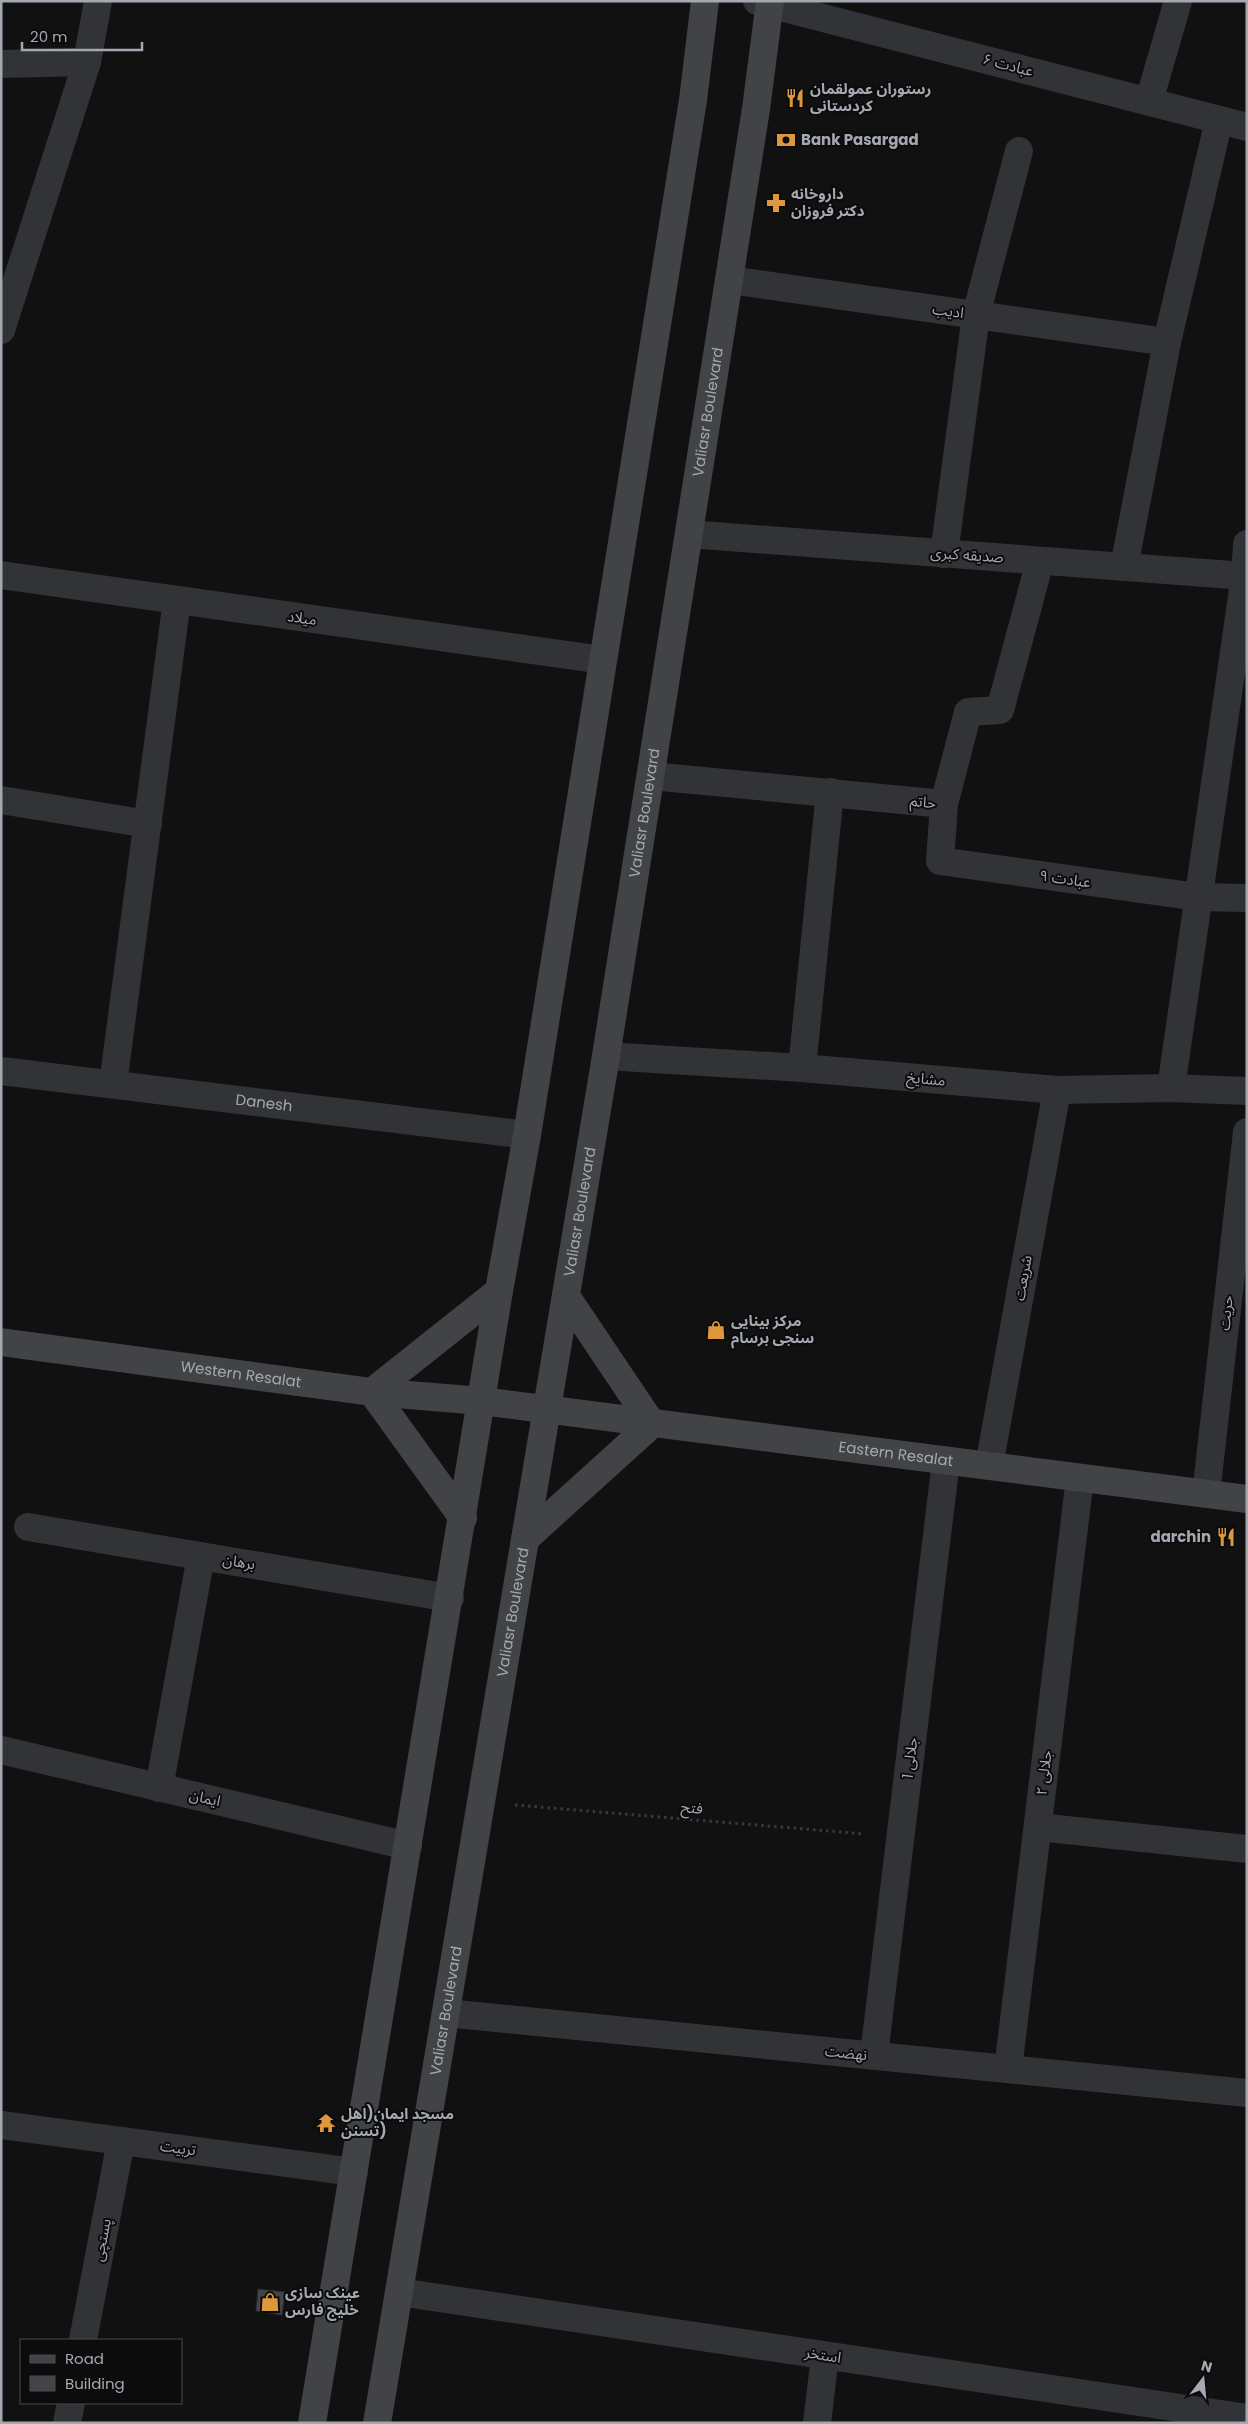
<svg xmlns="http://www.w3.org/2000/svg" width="1248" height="2424" viewBox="0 0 1248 2424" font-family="Poppins,'Noto Sans Arabic',sans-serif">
  <rect width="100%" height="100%" fill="#111112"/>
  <polygon fill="#434447" stroke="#2b2b2e" points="258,2289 285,2292 282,2315 256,2311"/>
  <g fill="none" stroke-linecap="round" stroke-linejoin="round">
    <polyline stroke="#383a3e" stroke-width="3" stroke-dasharray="2.5 4" stroke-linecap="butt" points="515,1805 865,1834"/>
    <g stroke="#323337" stroke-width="28">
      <polyline points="757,1 1247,127"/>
      <polyline points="1,64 87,62"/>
      <polyline points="1149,101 1178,1"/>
      <polyline points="729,280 1167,342"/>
      <polyline points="1,330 87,62 98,1"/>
      <polyline points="689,534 1245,576"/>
      <polyline points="944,554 976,315 1019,151"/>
      <polyline points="1124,567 1167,342 1219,120"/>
      <polyline points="1,575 603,660"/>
      <polyline points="651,776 944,804 968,712 1000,710 1040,561"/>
      <polyline points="1,800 148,824"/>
      <polyline points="944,804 940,861 1198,897 1247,898"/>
      <polyline points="606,1056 802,1068 1057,1090 1171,1088 1247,1091"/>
      <polyline points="802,1068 830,792"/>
      <polyline points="113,1084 177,600"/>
      <polyline points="1171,1088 1245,576 1247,544"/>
      <polyline points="989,1466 1057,1090"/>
      <polyline points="1206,1494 1247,1132"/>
      <polyline points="28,1527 450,1598"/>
      <polyline points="1,1750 408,1846"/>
      <polyline points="159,1788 201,1556"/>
      <polyline points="1038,1827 1247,1849"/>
      <polyline points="446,2013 1247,2093"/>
      <polyline points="874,2055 946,1461"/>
      <polyline points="1008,2069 1080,1478"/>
      <polyline points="1,2125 354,2172"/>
      <polyline points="399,2292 1247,2418"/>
      <polyline points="83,2340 121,2141"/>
      <polyline points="67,2423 71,2403"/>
      <polyline points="817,2423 825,2356"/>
    </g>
    <path stroke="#323337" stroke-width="28" id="s1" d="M1,1071L527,1135"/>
    <g stroke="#414346" stroke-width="28">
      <path id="s2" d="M1,1342L372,1392L482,1401L1247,1499"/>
      <polyline points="463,1518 372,1392 499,1291"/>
      <polyline points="525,1539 652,1424 566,1296"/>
      <polyline points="312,2423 499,1291 527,1135 693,100 705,1"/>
      <path id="s3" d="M377,2423L606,1056L756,109L770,1"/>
    </g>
  </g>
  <defs>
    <g id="restaurant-bare" transform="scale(1.5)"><path d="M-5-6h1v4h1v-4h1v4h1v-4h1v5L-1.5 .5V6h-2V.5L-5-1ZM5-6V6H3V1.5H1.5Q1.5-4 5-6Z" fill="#dd983e" stroke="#0c0c0d" stroke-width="2.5" paint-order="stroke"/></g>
    <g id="bank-bare" transform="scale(1.5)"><path d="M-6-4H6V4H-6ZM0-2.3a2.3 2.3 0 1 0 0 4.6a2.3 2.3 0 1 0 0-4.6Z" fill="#dd983e" stroke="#0c0c0d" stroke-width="2.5" paint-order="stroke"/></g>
    <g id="pharmacy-bare" transform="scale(1.5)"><path d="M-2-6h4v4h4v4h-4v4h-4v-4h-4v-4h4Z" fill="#dd983e" stroke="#0c0c0d" stroke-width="2.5" paint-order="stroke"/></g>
    <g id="shop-bare" transform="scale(1.5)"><path d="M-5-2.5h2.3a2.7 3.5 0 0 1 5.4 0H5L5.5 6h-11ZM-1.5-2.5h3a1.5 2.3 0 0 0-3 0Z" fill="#dd983e" stroke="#0c0c0d" stroke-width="2.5" paint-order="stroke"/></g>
    <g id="temple-bare" transform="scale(1.5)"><path d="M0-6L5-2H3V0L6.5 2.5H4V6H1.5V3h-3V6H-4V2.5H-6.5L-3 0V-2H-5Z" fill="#dd983e" stroke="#0c0c0d" stroke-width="2.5" paint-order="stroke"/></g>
  </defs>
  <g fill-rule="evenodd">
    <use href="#restaurant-bare" x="795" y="98"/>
    <use href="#bank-bare" x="786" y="140"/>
    <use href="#pharmacy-bare" x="776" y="203"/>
    <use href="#shop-bare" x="716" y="1330"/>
    <use href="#restaurant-bare" x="1226" y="1537"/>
    <use href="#temple-bare" x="326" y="2123"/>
    <use href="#shop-bare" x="270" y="2302"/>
  </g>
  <g text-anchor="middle" stroke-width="4" stroke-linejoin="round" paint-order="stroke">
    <g font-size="15" fill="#a4a9b1" stroke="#0c0c0d">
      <text transform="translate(1008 65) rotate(15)" y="5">عبادت ۶</text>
      <text transform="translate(948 311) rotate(8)" y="5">ادیب</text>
      <text dy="5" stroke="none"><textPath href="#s3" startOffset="2038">Valiasr Boulevard</textPath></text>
      <text transform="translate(967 555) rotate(4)" y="5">صدیقه کبری</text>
      <text transform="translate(302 618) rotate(8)" y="5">میلاد</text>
      <text transform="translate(923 802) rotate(6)" y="5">حاتم</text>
      <text dy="5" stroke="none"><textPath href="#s3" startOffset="1632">Valiasr Boulevard</textPath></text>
      <text transform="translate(1065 879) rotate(8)" y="5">عبادت ۹</text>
      <text transform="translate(926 1079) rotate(5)" y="5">مشایخ</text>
      <text dy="5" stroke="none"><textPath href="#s1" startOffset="265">Danesh</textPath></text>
      <text dy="5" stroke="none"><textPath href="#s3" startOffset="1228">Valiasr Boulevard</textPath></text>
      <text transform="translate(1023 1278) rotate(-80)" y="5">شریعت</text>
      <text transform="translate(1226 1313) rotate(-84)" y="5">حریت</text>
      <text dy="5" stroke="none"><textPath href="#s2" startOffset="242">Western Resalat</textPath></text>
      <text dy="5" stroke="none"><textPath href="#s2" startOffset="902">Eastern Resalat</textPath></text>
      <text transform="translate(239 1562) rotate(9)" y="5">برهان</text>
      <text dy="5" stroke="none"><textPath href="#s3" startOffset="822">Valiasr Boulevard</textPath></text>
      <text transform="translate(910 1758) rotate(-83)" y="5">جلالی 1</text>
      <text transform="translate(1044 1773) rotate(-83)" y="5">جلالی ۲</text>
      <text transform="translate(205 1798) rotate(13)" y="5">ایمان</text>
      <text transform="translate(692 1808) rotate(5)" y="5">فتح</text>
      <text dy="5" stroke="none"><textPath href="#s3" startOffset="418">Valiasr Boulevard</textPath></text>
      <text transform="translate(846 2053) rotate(6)" y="5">نهضت</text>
      <text transform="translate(178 2148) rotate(8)" y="5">تربیت</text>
      <text transform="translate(102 2240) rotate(-79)" y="5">پستچی</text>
      <text transform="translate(823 2355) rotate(9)" y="5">استخر</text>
    </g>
    <g font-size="15" font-weight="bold" fill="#a4a9b1" stroke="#0c0c0d" text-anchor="start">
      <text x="810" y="94">رستوران عمولقمان<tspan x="810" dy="17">کردستانی</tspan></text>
      <text x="801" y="145">Bank Pasargad</text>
      <text x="791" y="199">داروخانه<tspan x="791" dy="17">دکتر فروزان</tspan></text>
      <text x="731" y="1326">مرکز بینایی<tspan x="731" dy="17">سنجی برسام</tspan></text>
      <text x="1211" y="1542" text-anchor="end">darchin</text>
      <text x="341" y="2119">مسجد ایمان(اهل<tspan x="341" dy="17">تسنن)</tspan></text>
      <text x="285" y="2298">عینک سازی<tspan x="285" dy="17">خلیج فارس</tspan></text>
    </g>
  </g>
  <rect width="1248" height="2424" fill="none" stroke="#a4a9b1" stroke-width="5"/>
  <rect x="20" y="2339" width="162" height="65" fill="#0c0c0d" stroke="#494b4f"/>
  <rect x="30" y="2355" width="25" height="8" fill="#414346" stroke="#494b4f"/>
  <text x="65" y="2364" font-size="15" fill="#a4a9b1">Road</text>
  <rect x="30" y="2376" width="25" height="15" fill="#434447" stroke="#494b4f"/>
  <text x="65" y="2389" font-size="15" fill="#a4a9b1">Building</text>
  <g transform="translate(1203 2379) rotate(16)" stroke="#0c0c0d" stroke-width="4" paint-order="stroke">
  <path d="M0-4L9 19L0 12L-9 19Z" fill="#a4a9b1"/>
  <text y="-8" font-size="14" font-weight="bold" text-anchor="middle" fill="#a4a9b1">N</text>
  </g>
  <path d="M22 42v8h120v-8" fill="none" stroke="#a4a9b1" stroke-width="2.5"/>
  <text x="30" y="42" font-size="15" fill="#a4a9b1" stroke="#0c0c0d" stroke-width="4" paint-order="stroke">20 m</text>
</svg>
